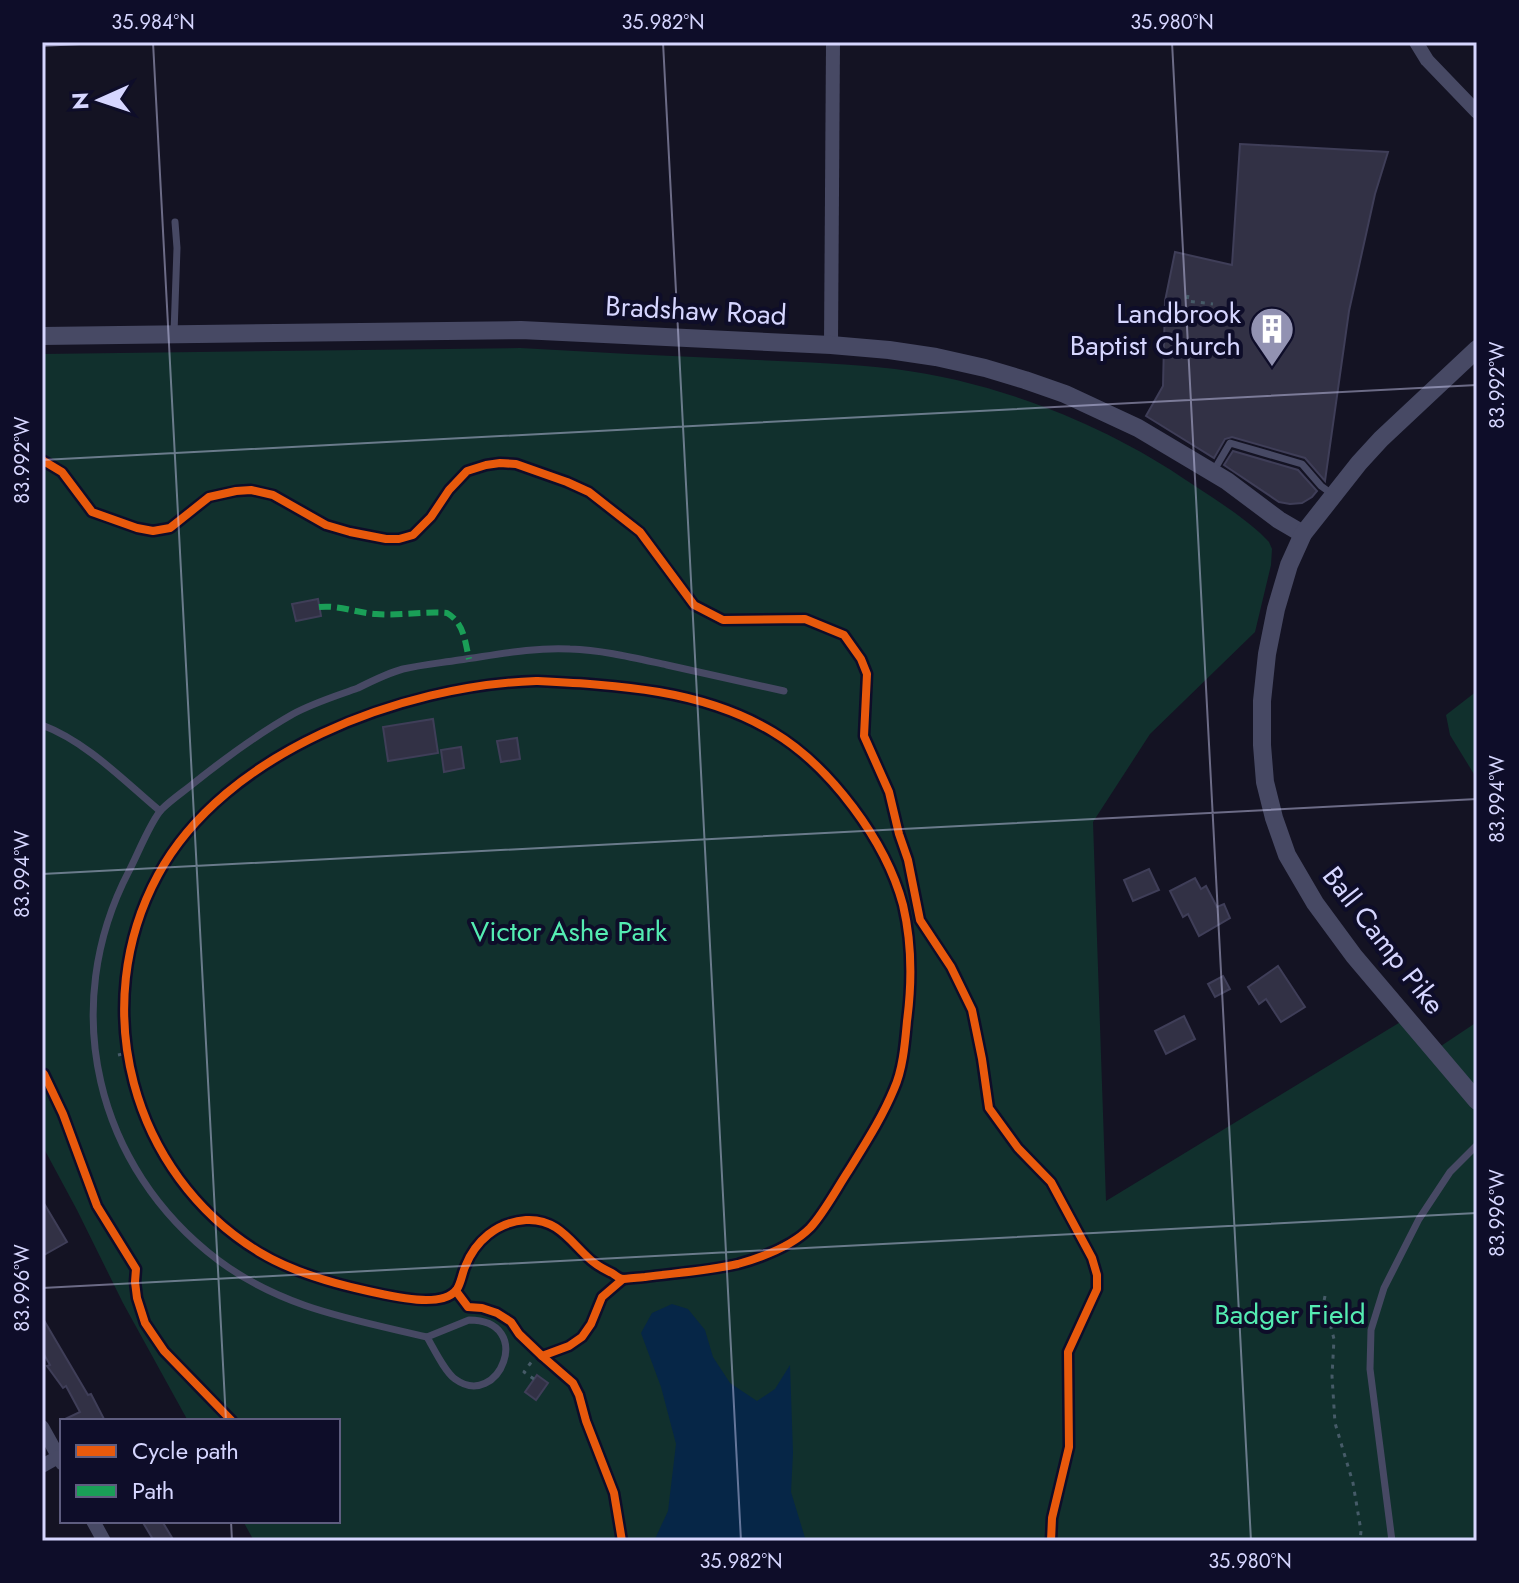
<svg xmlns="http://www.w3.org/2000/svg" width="1519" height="1583" viewBox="0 0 1519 1583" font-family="Jost,sans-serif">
  <rect width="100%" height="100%" fill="#141323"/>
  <g fill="#11302d">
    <path d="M520,348C593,352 665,356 738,359C790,362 843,363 895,369C998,382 1107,425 1192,484C1216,500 1250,521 1269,542L1272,549L1271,565L1255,632L1150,734L1093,822L1106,1201L1407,1018L1477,1103V1541H254L243,1521H338V1421H188L123,1303L77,1210L42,1145V354Z"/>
    <polygon points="1477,691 1477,779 1450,735 1446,715"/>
    <polygon points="1477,1022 1477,1088 1441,1046"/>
  </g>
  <polygon fill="#062647" points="672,1304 688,1309 705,1330 713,1357 730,1383 757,1401 775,1389 790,1365 793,1453 791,1492 806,1541 654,1541 668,1511 676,1444 661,1387 641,1333 652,1313"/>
  <g fill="#323145" stroke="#3f3e58" stroke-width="2">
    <polygon points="1240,144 1388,152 1375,194 1349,311 1325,481 1305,458 1232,437 1225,439 1214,458 1146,416 1163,386 1165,301 1175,252 1232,265"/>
    <polygon points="1233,451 1298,470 1317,491 1312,497 1302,503 1290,504 1279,502 1224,465"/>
    <polygon points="318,599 321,616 296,621 292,604"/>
    <polygon points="433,719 438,753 388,761 383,727"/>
    <polygon points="517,738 520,759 501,762 497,741"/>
    <polygon points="461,747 464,768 444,772 441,750"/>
    <polygon points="1149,869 1159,890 1133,901 1124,880"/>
    <polygon points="1195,878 1201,889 1206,886 1217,907 1224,904 1230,918 1199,936 1188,914 1183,917 1170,891"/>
    <polygon points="1278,966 1305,1007 1281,1022 1266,999 1259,1004 1248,987"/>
    <polygon points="1223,976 1230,989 1215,997 1208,984"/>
    <polygon points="1184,1016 1195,1039 1166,1054 1155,1031"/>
    <polygon points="42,1200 67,1242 42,1256"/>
    <polygon points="42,1317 88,1395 91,1394 105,1421 61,1421 80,1412 66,1386 63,1388 47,1366 50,1365 42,1351"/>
    <polygon points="537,1375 548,1383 536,1400 525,1392"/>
    <polygon points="142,1521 162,1521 174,1541 154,1541"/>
  </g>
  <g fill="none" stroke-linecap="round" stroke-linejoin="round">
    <g stroke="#465b68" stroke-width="3" stroke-dasharray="4 6" stroke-linecap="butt">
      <polyline points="1188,295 1187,301 1213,304"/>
      <polyline points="118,1055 127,1053"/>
      <polyline points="1325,1296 1324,1301 1334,1339 1332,1376 1335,1423 1353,1483 1361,1531 1360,1541"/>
      <polyline points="534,1379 524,1372 538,1353"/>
    </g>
    <g stroke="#474964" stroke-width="7">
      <polyline points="174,333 177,248 175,222"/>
      <polyline points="1213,472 1230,443 1302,464 1321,486 1332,494"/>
      <path d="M42,725C87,742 123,780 160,811"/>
      <path d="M469,1320C536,1320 499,1411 455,1379C445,1372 434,1349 427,1337Z"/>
      <path d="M427,1337C351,1319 282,1308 218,1260C95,1167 58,1007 129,871C137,856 151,820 162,809C170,801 180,794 189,787C220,762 258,734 293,714C313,703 336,696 358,688C372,681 388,673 403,669C421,665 440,663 459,660C495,655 533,647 570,649C603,650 635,658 667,665C706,674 745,682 784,691"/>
      <polyline points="1392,1541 1370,1369 1371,1330 1384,1288 1419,1219 1450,1172 1477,1145"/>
    </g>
    <g stroke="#474964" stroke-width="14">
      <polyline points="1416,42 1427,60 1477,112"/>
      <polyline points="831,345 833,42"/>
      <polyline points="42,1427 62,1463"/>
      <polyline points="42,1466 58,1457"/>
      <polyline points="93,1521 104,1541"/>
    </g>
    <g stroke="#474964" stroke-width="18">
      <polyline points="42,336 521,330 831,345 889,350 936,357 985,368 1025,380 1065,394 1138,428 1227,481 1279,520 1303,534"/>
      <polyline points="1477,349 1381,439 1359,463 1303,534 1289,565 1276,609 1267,654 1262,701 1262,745 1265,782 1274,818 1287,855 1315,903 1354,956 1477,1101"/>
    </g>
    <path stroke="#1a9f57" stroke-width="6" stroke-dasharray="12 6" stroke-linecap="butt" d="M319,607C340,605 356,613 376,614C400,616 424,611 447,613C464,623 465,641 469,659"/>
    <g stroke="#0e0d29" stroke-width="13">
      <g id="cycleway">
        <polyline points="42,460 62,472 92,512 137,528 153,531 170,528 209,497 236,491 251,490 273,495 326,525 350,532 386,539 399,539 413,535 431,517 449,490 467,471 486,465 500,463 516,464 567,482 589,492 640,532 694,605 723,620 805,619 844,635 861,659 867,674 864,736 889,792 899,834 908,860 920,920 951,967 972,1010 982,1059 989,1108 1018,1148 1051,1182 1092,1258 1097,1275 1097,1289 1068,1352 1069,1447 1052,1518 1051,1541"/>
        <path d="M536,681C616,685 702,689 773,732C830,766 886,841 903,905C912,943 912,983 907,1021C905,1043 903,1069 894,1089C882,1118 865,1144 849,1170C837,1188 824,1213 810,1228C791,1247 763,1257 738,1264C707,1271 676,1273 645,1277C644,1277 624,1279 622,1279C619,1278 615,1275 612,1273C604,1269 599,1267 592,1261C571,1243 558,1218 526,1220C497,1222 475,1241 465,1267C462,1274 461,1283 457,1289C450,1299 437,1300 426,1300C407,1300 387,1295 368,1291C331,1283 292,1272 259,1252C131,1174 87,1006 158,875C224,752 403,685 536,681Z"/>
        <polyline points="42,1074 44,1074 63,1114 97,1206 136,1269 135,1282 137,1298 145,1323 164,1351 232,1421"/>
        <polyline points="456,1291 468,1307 482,1308 497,1313 511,1322 519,1334 542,1356 569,1346 582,1337 591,1324 602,1297 623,1279"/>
        <polyline points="542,1356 573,1383 579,1395 586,1421 614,1493 622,1541"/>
      </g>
    </g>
    <use href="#cycleway" stroke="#e8590c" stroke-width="8"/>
  </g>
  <path fill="none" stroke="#d6d6ff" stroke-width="2" stroke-opacity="0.45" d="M153,42L226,1421M663,42L741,1541M1172,42L1251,1541M42,46L117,42M42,460L1477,385M42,874L1477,799M42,1288L1477,1213M231,1521L232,1541"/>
  <defs>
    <g id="building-pin" transform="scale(2.3)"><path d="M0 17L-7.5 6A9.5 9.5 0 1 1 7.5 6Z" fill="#9292b2" stroke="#0e0d29"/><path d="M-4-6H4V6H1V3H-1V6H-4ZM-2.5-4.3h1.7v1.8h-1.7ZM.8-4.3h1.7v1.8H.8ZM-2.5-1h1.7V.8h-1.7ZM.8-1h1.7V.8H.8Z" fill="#fff"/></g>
  </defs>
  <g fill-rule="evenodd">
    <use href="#building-pin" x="1272" y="329"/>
  </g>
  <g text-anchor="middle" stroke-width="8" stroke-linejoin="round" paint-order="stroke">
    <g font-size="28" fill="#d6d6ff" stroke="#0e0d29">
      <text transform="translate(696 310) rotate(3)" y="10">Bradshaw Road</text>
      <text transform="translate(1384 940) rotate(52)" y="10">Ball Camp Pike</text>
    </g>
    <g font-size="28" fill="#d6d6ff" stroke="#0e0d29" text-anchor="end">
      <text x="1241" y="323">Landbrook<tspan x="1241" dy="32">Baptist Church</tspan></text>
    </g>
    <g font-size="28" fill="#54ecb2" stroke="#0e0d29">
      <text x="569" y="941">Victor Ashe Park</text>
      <text x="1290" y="1324">Badger Field</text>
    </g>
  </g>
  <rect width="1519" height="1583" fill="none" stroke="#0e0d29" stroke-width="88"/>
  <rect x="60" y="1419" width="280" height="104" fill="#0e0d29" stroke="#5e5d7f" stroke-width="2"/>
  <rect x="76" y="1445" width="40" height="12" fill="#e8590c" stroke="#5e5d7f" stroke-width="2"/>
  <text x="132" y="1459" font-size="24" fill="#d6d6ff">Cycle path</text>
  <rect x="76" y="1485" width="40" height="12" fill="#1a9f57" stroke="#5e5d7f" stroke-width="2"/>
  <text x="132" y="1499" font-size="24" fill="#d6d6ff">Path</text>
  <g transform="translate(100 100) rotate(267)" stroke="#0e0d29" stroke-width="6" paint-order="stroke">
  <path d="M0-6L14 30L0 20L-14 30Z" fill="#d6d6ff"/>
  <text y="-12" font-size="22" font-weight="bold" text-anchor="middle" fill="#d6d6ff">N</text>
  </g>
  <rect x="44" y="44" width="1431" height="1495" fill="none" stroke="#d6d6ff" stroke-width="3"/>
  <g font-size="20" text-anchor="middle" fill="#d6d6ff">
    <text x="153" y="29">35.984°N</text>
    <text x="663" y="29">35.982°N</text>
    <text x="1172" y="29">35.980°N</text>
    <text transform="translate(1497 385) rotate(-90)" y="7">83.992°W</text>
    <text transform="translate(22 460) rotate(-90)" y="7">83.992°W</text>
    <text transform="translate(1497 799) rotate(-90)" y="7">83.994°W</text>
    <text transform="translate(22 874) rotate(-90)" y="7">83.994°W</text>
    <text transform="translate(1497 1213) rotate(-90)" y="7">83.996°W</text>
    <text transform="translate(22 1288) rotate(-90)" y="7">83.996°W</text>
    <text x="741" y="1568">35.982°N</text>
    <text x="1250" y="1568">35.980°N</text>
  </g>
</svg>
